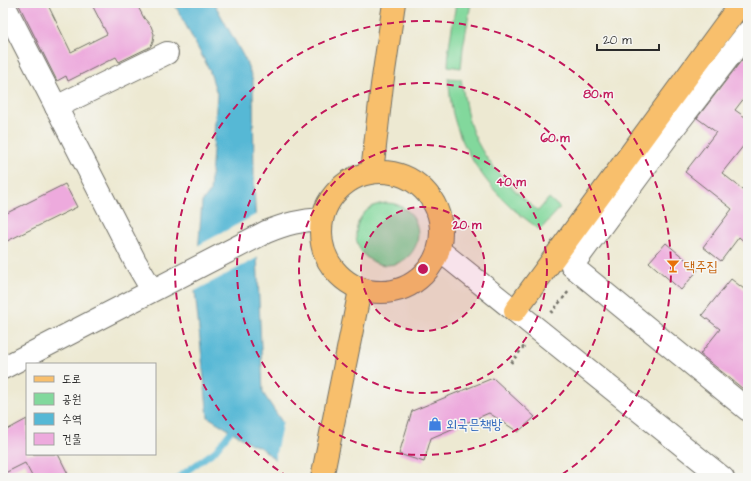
<svg xmlns="http://www.w3.org/2000/svg" width="751" height="481" viewBox="0 0 751 481" font-family="'Architects Daughter','Poor Story',sans-serif">
  <rect width="100%" height="100%" fill="#f6f6f2"/>
  <filter id="ink" filterUnits="userSpaceOnUse"><feTurbulence type="fractalNoise" baseFrequency=".025" numOctaves="2"/><feDisplacementMap in="SourceGraphic" scale="8" xChannelSelector="R" yChannelSelector="G"/><feConvolveMatrix kernelMatrix="1 2 1 2 8 2 1 2 1" color-interpolation-filters="sRGB"/></filter>
  <filter id="wash" filterUnits="userSpaceOnUse"><feTurbulence type="fractalNoise" baseFrequency=".012" numOctaves="4" result="noise"/><feDisplacementMap in="SourceGraphic" scale="16" xChannelSelector="R" yChannelSelector="G"/><feGaussianBlur stdDeviation="0.9" result="paint"/><feColorMatrix in="noise" values="0 0 0 0 0 0 0 0 0 0 0 0 0 0 0 0 0 1.4 0 .05"/><feComposite in="paint" operator="in"/></filter>
  <g filter="url(#wash)">
    <rect width="100%" height="100%" fill="#ede9d2"/>
    <g fill="#82d89c" stroke="#568264">
      <polygon points="456,3 471,3 463,48 461,68 448,66 449,47"/>
      <path d="M448,78L461,79C463,91 465,102 467,113C476,155 507,185 538,211L549,198L560,208L540,230C529,221 515,212 505,201C481,178 461,146 453,114C450,102 450,90 448,78Z"/>
      <circle cx="387" cy="234" r="31"/>
    </g>
    <polygon fill="#56b8d5" stroke="#407280" points="174,3 214,3 246,61 253,81 254,184 263,393 282,422 345,478 295,478 263,449 250,443 208,417 195,291 202,202 210,192 217,94 209,69"/>
    <g fill="#ede9d2">
      <polygon points="257,214 259,257 193,292 197,246"/>
      <polygon points="283,420 347,477 347,478 292,478 274,462"/>
    </g>
    <g fill="none" stroke-linecap="round" stroke-linejoin="round">
      <polyline stroke="#56b8d5" stroke-width="6" points="177,478 215,451 235,426"/>
    </g>
    <g id="blocks">
      <g fill="#edaadd">
        <polygon points="18,3 47,3 71,52 107,34 91,3 136,3 144,18 151,26 154,34 153,42 150,47 119,62 116,57 68,81 66,76 57,81"/>
        <polygon points="748,52 748,93 735,110 748,119 748,140 722,173 746,192 748,189 748,245 739,237 721,261 703,247 732,209 685,172 716,132 697,118"/>
        <polygon points="65,184 77,207 3,243 3,215"/>
        <polygon points="666,243 698,270 681,290 649,262"/>
        <polygon points="731,279 748,292 748,393 700,354 720,329 702,315"/>
        <polygon points="493,378 535,417 518,432 489,413 431,438 424,462 399,454 412,411"/>
        <polygon points="27,419 27,454 58,454 70,478 33,478 25,463 3,474 3,432"/>
      </g>
    </g>
  </g>
  <g filter="url(#ink)">
    <use href="#blocks" fill-opacity="0" stroke="#6f6e65" stroke-width="1"/>
    <g fill="none" stroke-linecap="round" stroke-linejoin="round">
      <g stroke="#6f6e65" stroke-width="24">
        <g id="minor">
          <polyline points="4,5 135,261 152,290"/>
          <polyline points="748,32 677,124 572,266 748,410"/>
          <polyline points="56,107 167,53"/>
          <polyline points="439,250 723,478"/>
          <path d="M3,368L266,232C286,224 301,220 322,219"/>
        </g>
      </g>
      <g stroke="#6f6e65" stroke-width="24">
        <g id="major">
          <circle cx="381" cy="232" r="60"/>
          <polyline points="372,172 382,85 394,3"/>
          <polyline points="515,311 741,3"/>
          <polyline points="322,478 360,290"/>
        </g>
      </g>
      <g stroke="#6f6e65" stroke-width="2.5" stroke-dasharray="3 3" stroke-linecap="butt">
        <polyline points="551,313 569,291"/>
        <polyline points="511,363 525,345"/>
      </g>
      <use href="#minor" stroke="#fff" stroke-width="22"/>
      <use href="#major" stroke="#f8bf6c" stroke-width="22"/>
    </g>
  </g>
  <circle cx="423" cy="269" r="62" fill="#c2185b" fill-opacity=".12"/>
  <g fill="none" stroke="#c2185b" stroke-width="2" stroke-dasharray="7 5">
    <circle cx="423" cy="269" r="62"/>
    <circle cx="423" cy="269" r="124"/>
    <circle cx="423" cy="269" r="186"/>
    <path d="M288 477A248 248 0 1 1 558 477"/>
  </g>
  <defs>
    <g id="bar-bare" transform="scale(1.08)"><path d="M-6-5H6L.8 .8V4.5H3.5V6h-7V4.5H-.8V.8Z" fill="#e8710a" stroke="#f6f6f2" stroke-width="2.5" paint-order="stroke"/></g>
    <g id="shop-bare" transform="scale(1.08)"><path d="M-5-2.5h2.3a2.7 3.5 0 0 1 5.4 0H5L5.5 6h-11ZM-1.5-2.5h3a1.5 2.3 0 0 0-3 0Z" fill="#3f7fe0" stroke="#f6f6f2" stroke-width="2.5" paint-order="stroke"/></g>
  </defs>
  <g fill-rule="evenodd">
    <use href="#bar-bare" x="673" y="266"/>
    <use href="#shop-bare" x="435" y="424"/>
  </g>
  <g text-anchor="middle" stroke-width="3" stroke-linejoin="round" paint-order="stroke">
    <g font-size="14" fill="#c56008" stroke="#f6f6f2" text-anchor="start">
      <text x="684" y="271">댁주집</text>
    </g>
    <g font-size="14" fill="#366cbe" stroke="#f6f6f2" text-anchor="start">
      <text x="446" y="429">외국믄책방</text>
    </g>
  </g>
  <circle cx="423" cy="269" r="6" fill="#c2185b" stroke="#f6f6f2" stroke-width="2"/>
  <g font-size="12" text-anchor="middle" font-weight="bold" fill="#c2185b" stroke="#f6f6f2" stroke-width="3" stroke-linejoin="round" paint-order="stroke">
    <text x="598" y="98">80 m</text>
    <text x="555" y="142">60 m</text>
    <text x="511" y="186">40 m</text>
    <text x="467" y="229">20 m</text>
  </g>
  <rect width="751" height="481" fill="none" stroke="#f6f6f2" stroke-width="16"/>
  <rect x="26" y="363" width="130" height="92" fill="#f6f6f2" stroke="#a5a5a2"/>
  <rect x="34" y="376" width="20" height="6" fill="#f8bf6c" stroke="#a5a5a2"/>
  <text x="62" y="383" font-size="12" fill="#2b2b2b">도로</text>
  <rect x="34" y="393" width="20" height="12" fill="#82d89c" stroke="#a5a5a2"/>
  <text x="62" y="403" font-size="12" fill="#2b2b2b">공원</text>
  <rect x="34" y="413" width="20" height="12" fill="#56b8d5" stroke="#a5a5a2"/>
  <text x="62" y="423" font-size="12" fill="#2b2b2b">수역</text>
  <rect x="34" y="433" width="20" height="12" fill="#edaadd" stroke="#a5a5a2"/>
  <text x="62" y="443" font-size="12" fill="#2b2b2b">건물</text>
  <path d="M597 44v6h62v-6" fill="none" stroke="#2b2b2b" stroke-width="2"/>
  <text x="603" y="44" font-size="12" fill="#2b2b2b" stroke="#f6f6f2" stroke-width="3" paint-order="stroke">20 m</text>
</svg>
